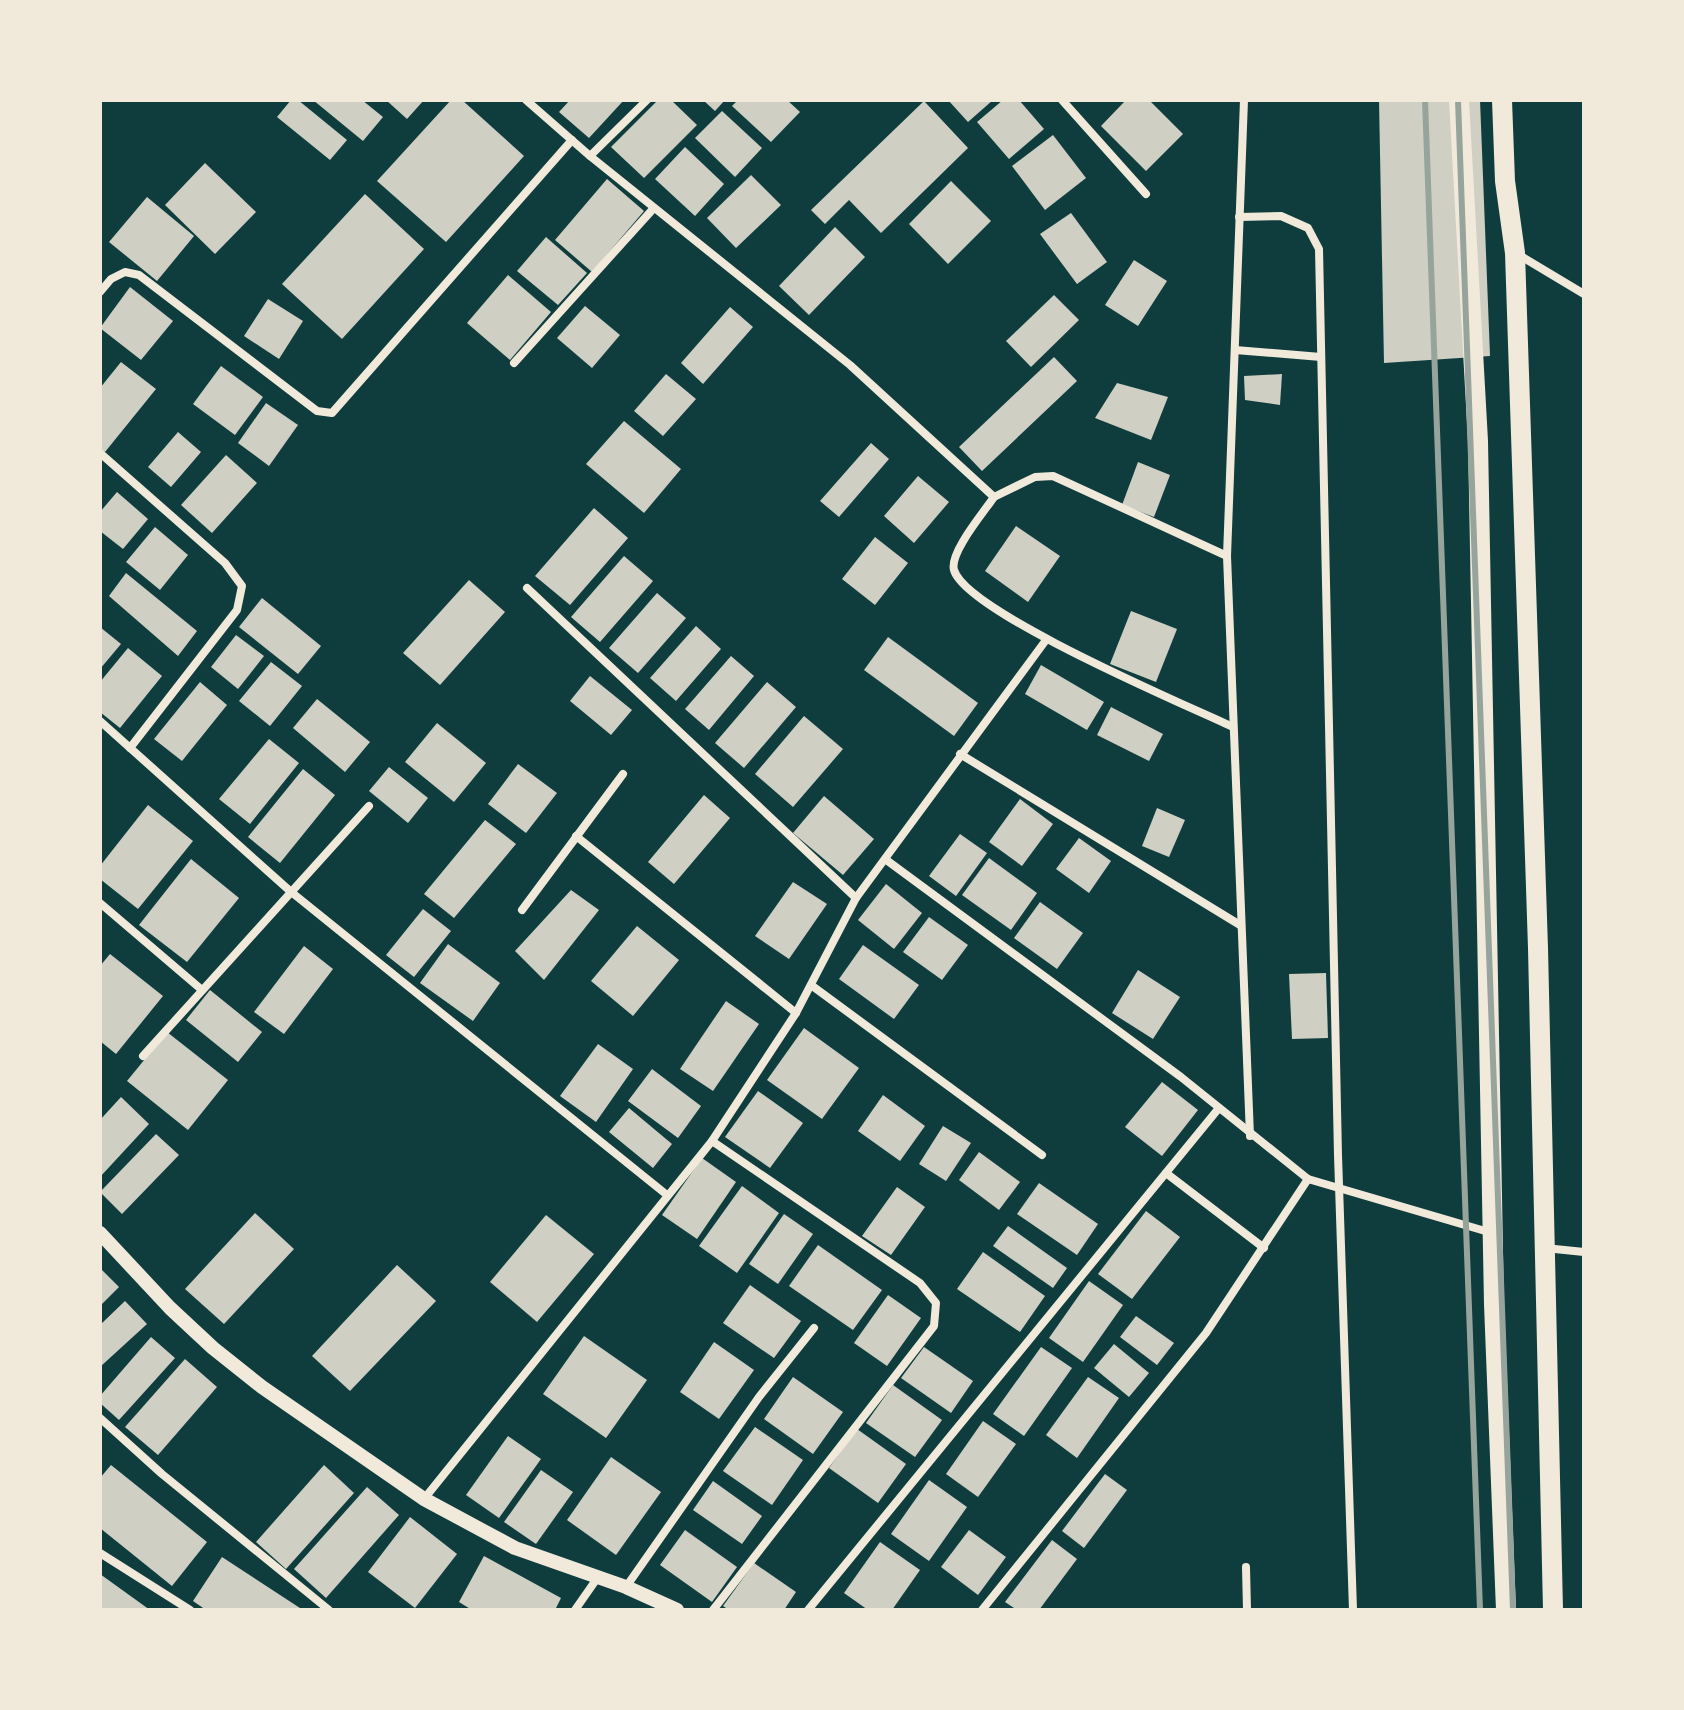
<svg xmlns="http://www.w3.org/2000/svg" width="1684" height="1710" viewBox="0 0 1684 1710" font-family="'Varela Round',sans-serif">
  <rect width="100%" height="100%" fill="#0f3d3e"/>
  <g fill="#cfcfc3">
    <polygon points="291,100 298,100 347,140 330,160 277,117"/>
    <polygon points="313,100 362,100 383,117 363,141"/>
    <polygon points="386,100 424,100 407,119"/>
    <polygon points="451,100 462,100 524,156 446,242 377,181"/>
    <polygon points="570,100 624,100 589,138 559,112"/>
    <polygon points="658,100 671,100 697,125 644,178 611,147"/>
    <polygon points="703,100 725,100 715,111"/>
    <polygon points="738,100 787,100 800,112 771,142 732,106"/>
    <polygon points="948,100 993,100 968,122"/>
    <polygon points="1003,100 1019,100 1044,129 1009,159 977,122"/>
    <polygon points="1126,100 1149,100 1183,134 1146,171 1101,126"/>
    <polygon points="1379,100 1480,100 1490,356 1384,363"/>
    <polygon points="924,101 968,148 881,233 849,200 825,224 811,210"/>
    <polygon points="722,111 762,148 735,177 695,138"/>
    <polygon points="1053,135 1086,178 1045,210 1012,166"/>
    <polygon points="685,147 724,184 695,216 655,179"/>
    <polygon points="205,163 256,212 215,254 165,205"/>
    <polygon points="751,175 781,205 736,248 707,218"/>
    <polygon points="607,179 644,211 592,272 555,240"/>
    <polygon points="951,181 991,221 948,264 909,224"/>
    <polygon points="365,194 424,249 342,339 282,284"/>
    <polygon points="147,197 194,236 157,281 109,242"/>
    <polygon points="1071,213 1107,262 1077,284 1040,234"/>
    <polygon points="835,227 865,257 809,315 779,286"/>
    <polygon points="546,237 587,273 558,305 517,271"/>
    <polygon points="1134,260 1167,281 1138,326 1105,305"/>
    <polygon points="508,275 551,312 510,360 467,323"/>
    <polygon points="130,287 173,321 141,360 100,328"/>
    <polygon points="1054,295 1079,320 1031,367 1006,341"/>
    <polygon points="268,299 303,321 279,359 244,336"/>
    <polygon points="585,306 620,335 592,368 557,338"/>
    <polygon points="730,307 753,327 703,384 681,363"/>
    <polygon points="1054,357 1077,381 982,471 959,447"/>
    <polygon points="121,362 156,389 105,452 100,449 100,388"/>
    <polygon points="221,366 263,397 235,435 193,404"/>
    <polygon points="666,374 696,399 663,436 634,411"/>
    <polygon points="1282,374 1280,405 1245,400 1244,376"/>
    <polygon points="1117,383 1168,397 1151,440 1095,418"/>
    <polygon points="266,403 298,425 269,466 238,443"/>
    <polygon points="624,421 681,469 644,513 586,464"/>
    <polygon points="178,432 201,452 171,487 148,467"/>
    <polygon points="871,443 889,459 839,517 820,501"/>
    <polygon points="226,455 257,483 212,533 181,505"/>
    <polygon points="1138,462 1170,475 1154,517 1122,505"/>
    <polygon points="918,476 949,502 914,543 884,516"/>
    <polygon points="117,492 148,519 123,549 100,531 100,512"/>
    <polygon points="594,508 628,538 570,605 535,576"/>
    <polygon points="1016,526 1060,556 1028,602 985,571"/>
    <polygon points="155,527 188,555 160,590 126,562"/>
    <polygon points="875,537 908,563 875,605 842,579"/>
    <polygon points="624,556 653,581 600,642 571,617"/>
    <polygon points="126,573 197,631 178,656 109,596"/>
    <polygon points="469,580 505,612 440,685 403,653"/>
    <polygon points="657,593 686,618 638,673 609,648"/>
    <polygon points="262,598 321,646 298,674 239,627"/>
    <polygon points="1131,611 1177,629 1156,682 1110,664"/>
    <polygon points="696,626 721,649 676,701 650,678"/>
    <polygon points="100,627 121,644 100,669"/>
    <polygon points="236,635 264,656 238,689 211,667"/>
    <polygon points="888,637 978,703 954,736 864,670"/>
    <polygon points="128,648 162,676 120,728 100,712 100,682"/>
    <polygon points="731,656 754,676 709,730 685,709"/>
    <polygon points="271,662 302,686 270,726 239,701"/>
    <polygon points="1041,665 1104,702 1087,730 1025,694"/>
    <polygon points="590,676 632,710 611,735 570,701"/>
    <polygon points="200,682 227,705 182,761 154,739"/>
    <polygon points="767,682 796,707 744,768 715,743"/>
    <polygon points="317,699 370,742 345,772 293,728"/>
    <polygon points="1111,707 1163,734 1149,761 1097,735"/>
    <polygon points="804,716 843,749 793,807 755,774"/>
    <polygon points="437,723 486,763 454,802 405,762"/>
    <polygon points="269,739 299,763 250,824 219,799"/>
    <polygon points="518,764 557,793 526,833 488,804"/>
    <polygon points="389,767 428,798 408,823 369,791"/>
    <polygon points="303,769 335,795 280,863 248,837"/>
    <polygon points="704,795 730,818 674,884 648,862"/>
    <polygon points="824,796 874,839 843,875 793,833"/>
    <polygon points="1020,799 1053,824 1022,866 989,842"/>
    <polygon points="148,805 193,841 138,909 100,879 100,866"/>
    <polygon points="1157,808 1185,820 1169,857 1142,846"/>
    <polygon points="485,820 516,844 454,918 424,894"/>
    <polygon points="960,834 987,853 956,896 929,876"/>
    <polygon points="1079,838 1111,861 1089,893 1056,869"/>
    <polygon points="989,858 1037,893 1011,930 962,895"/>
    <polygon points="191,859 239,898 187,962 139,925"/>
    <polygon points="793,882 827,904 789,959 755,936"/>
    <polygon points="886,884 922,913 894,949 858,920"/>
    <polygon points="571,890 599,910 544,980 515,951"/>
    <polygon points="1040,902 1083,933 1057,969 1014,938"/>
    <polygon points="423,909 451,931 414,977 386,955"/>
    <polygon points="929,917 968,945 942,980 903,952"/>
    <polygon points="637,926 679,960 633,1016 591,981"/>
    <polygon points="448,944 500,983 473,1021 420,983"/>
    <polygon points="863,945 919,985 894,1019 839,979"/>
    <polygon points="304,946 333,969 284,1034 254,1012"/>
    <polygon points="110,954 163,996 116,1054 100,1041 100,966"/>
    <polygon points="1138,970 1180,997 1153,1039 1112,1013"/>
    <polygon points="1326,973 1328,1038 1292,1039 1289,974"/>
    <polygon points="210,990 262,1032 238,1062 186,1020"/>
    <polygon points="726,1001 759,1024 713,1091 680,1069"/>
    <polygon points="804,1028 859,1068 822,1119 767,1080"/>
    <polygon points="167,1032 228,1080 188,1130 127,1081"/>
    <polygon points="598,1044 633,1069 596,1122 560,1096"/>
    <polygon points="652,1069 701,1106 678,1138 628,1101"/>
    <polygon points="1162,1082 1198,1110 1162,1156 1125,1127"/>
    <polygon points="758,1091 803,1123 770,1168 725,1137"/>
    <polygon points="883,1095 925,1126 900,1161 858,1131"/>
    <polygon points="121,1097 149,1124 100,1177 100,1120"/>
    <polygon points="629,1108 672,1144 653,1168 609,1132"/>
    <polygon points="943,1126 971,1143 946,1181 919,1164"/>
    <polygon points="156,1134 179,1155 122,1214 100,1192"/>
    <polygon points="979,1152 1020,1182 999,1210 959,1180"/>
    <polygon points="702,1158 736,1182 697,1239 662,1215"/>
    <polygon points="1039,1183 1098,1224 1077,1255 1017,1214"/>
    <polygon points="742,1186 779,1213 737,1273 699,1246"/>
    <polygon points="897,1187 925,1207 891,1255 862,1236"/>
    <polygon points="1146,1211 1180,1237 1132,1299 1098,1274"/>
    <polygon points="255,1213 294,1249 224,1324 185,1289"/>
    <polygon points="784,1214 813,1234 778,1284 749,1264"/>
    <polygon points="546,1215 594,1254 537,1322 490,1282"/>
    <polygon points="1008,1226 1067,1268 1053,1288 993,1246"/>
    <polygon points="818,1245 882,1290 853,1330 789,1286"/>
    <polygon points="983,1252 1045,1296 1020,1332 957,1289"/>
    <polygon points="397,1265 436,1301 350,1391 312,1356"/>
    <polygon points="100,1268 119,1287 100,1306"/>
    <polygon points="1089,1281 1123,1305 1083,1362 1049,1338"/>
    <polygon points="750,1285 801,1321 774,1358 723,1323"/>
    <polygon points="888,1295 921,1318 887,1366 854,1343"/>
    <polygon points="125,1301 147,1324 100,1367 100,1325"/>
    <polygon points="1136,1316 1174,1343 1157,1365 1120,1337"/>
    <polygon points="584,1336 647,1380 606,1438 543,1394"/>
    <polygon points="151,1337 175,1358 119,1420 100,1403 100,1396"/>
    <polygon points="714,1342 754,1370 719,1419 680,1392"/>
    <polygon points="1114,1344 1149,1373 1129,1397 1094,1368"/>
    <polygon points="924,1347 973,1381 951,1413 901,1378"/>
    <polygon points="1041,1347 1072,1368 1024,1436 993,1414"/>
    <polygon points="185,1359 217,1387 158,1455 125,1427"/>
    <polygon points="793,1377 843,1412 813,1454 764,1419"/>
    <polygon points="1088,1377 1119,1398 1077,1458 1046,1435"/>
    <polygon points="893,1385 942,1420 915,1457 866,1423"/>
    <polygon points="983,1421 1016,1444 978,1497 946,1474"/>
    <polygon points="755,1427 803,1460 772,1505 723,1471"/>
    <polygon points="857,1429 906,1464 878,1503 829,1468"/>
    <polygon points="508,1436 541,1459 499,1518 466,1495"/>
    <polygon points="611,1457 661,1492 616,1555 567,1520"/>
    <polygon points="111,1465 207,1542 172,1586 100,1528 100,1478"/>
    <polygon points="324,1465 354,1493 286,1569 256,1542"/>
    <polygon points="541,1470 573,1492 536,1544 504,1522"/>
    <polygon points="1105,1474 1127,1490 1084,1548 1062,1531"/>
    <polygon points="929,1480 967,1507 929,1561 891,1534"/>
    <polygon points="713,1481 762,1516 742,1544 693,1510"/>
    <polygon points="367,1487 399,1515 326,1598 294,1569"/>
    <polygon points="410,1517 457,1554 415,1608 368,1572"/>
    <polygon points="685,1530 737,1567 712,1602 660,1565"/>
    <polygon points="969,1530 1006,1557 978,1595 941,1567"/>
    <polygon points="1052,1540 1077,1559 1039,1610 1017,1610 1005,1602"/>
    <polygon points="880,1542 920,1570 892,1610 868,1610 844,1593"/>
    <polygon points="484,1556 561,1598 555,1610 472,1610 459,1602"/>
    <polygon points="222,1557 303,1610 206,1610 193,1601"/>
    <polygon points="754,1563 796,1592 784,1610 729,1610 723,1606"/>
    <polygon points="100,1574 150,1610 100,1610"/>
  </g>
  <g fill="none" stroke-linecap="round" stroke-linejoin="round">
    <g stroke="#f1e9da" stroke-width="8">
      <polyline points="526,100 590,156 850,365 994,497 1035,477 1053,476 1227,556"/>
      <polyline points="1062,100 1146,194"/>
      <polyline points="1244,100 1227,556 1250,1136"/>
      <polyline points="590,156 647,100"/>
      <polyline points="1239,217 1281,216 1308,228 1319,249 1338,1155 1353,1610"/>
      <polyline points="1519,255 1584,294"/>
      <polyline points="100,292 111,279 125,272 139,275 317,411 332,413 572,140"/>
      <polyline points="1235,350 1321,357"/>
      <polyline points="514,363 653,209"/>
      <polyline points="100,453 225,563 242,586 237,610 130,748"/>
      <path d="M994,497C984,512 949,553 954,570C966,612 1186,705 1233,727"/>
      <polyline points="527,588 856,898"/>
      <polyline points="100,721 290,891 667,1195"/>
      <polyline points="960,754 1240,925"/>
      <polyline points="576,836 796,1013"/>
      <polyline points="885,859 1181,1077 1308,1179 1492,1233"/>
      <polyline points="100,903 202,990"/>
      <polyline points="522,910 623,774"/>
      <polyline points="811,985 1042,1155"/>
      <polyline points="143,1056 369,806"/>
      <polyline points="712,1141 920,1283 936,1303 934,1326 713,1610"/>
      <polyline points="1166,1173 1264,1248"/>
      <polyline points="1545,1248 1584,1252"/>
      <polyline points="100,1418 162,1474 329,1610"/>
      <polyline points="424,1499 712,1141 796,1013 856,898 1046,640"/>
      <polyline points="100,1553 190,1610"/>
      <polyline points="1246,1567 1247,1610"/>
      <polyline points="626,1587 759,1397 814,1328"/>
      <polyline points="575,1610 598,1577"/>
      <polyline points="808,1610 1219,1108"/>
      <polyline points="982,1610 1206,1333 1308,1179"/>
    </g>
    <polyline stroke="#f1e9da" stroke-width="14" points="100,1233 170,1308 213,1348 262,1387 424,1499 515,1548 626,1587 677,1610"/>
    <g stroke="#f1e9da" stroke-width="20">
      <polyline points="1459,100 1478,441 1494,1304 1506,1610"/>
      <polyline points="1502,100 1505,181 1515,253 1538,948 1553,1610"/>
    </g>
    <g stroke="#97a49c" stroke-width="6">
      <polyline points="1425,100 1480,1610"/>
      <polyline points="1458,100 1513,1610"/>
    </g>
  </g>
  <rect width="1684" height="1710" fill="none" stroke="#f1e9da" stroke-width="204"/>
</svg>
